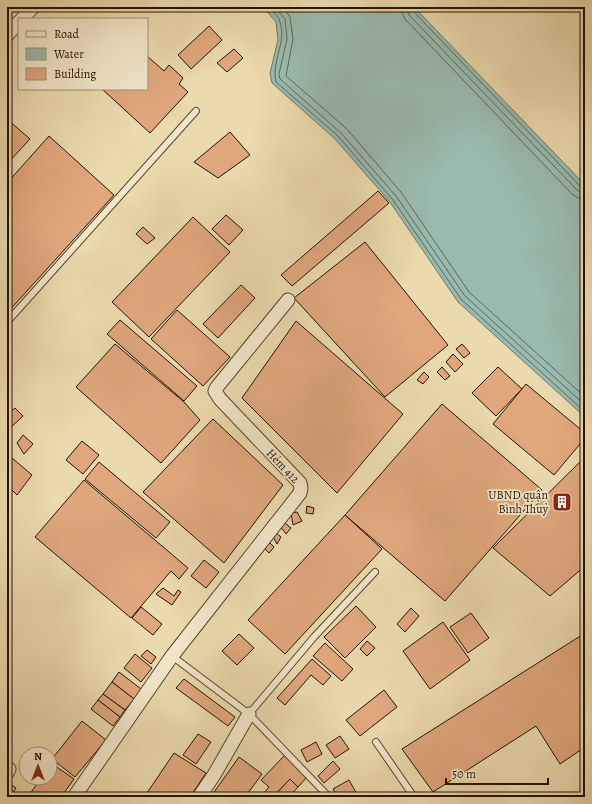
<svg xmlns="http://www.w3.org/2000/svg" width="592" height="804" viewBox="0 0 592 804" font-family="Alegreya,serif">
  <rect width="100%" height="100%" fill="#ebdaad"/>
  <filter id="stains"><feTurbulence type="fractalNoise" baseFrequency=".005" numOctaves="4"/><feColorMatrix values="0 0 0 0 .2 0 0 0 0 .09 0 0 0 0 .02 0 0 0 .5 -.17"/></filter>
  <radialGradient id="worn" r=".72"><stop offset=".6" stop-color="#630" stop-opacity="0"/><stop offset="1" stop-color="#630" stop-opacity=".3"/></radialGradient>
  <polygon fill="#99baaf" stroke="#6a776a" points="263,7 414,7 585,185 585,417 458,302 390,202 335,139 272,83 270,73 278,40 276,22"/>
  <g fill="none" stroke-linecap="round" stroke-linejoin="round">
    <g stroke="#5e6659" stroke-width="1">
      <path d="M268,7C272,11 279,16 280,22C287,42 271,62 276,82L338,136L393,200L461,299L585,412"/>
      <polyline points="275,7 285,19 287,39 279,74 280,79 341,133 396,196 465,296 585,405"/>
      <polyline points="283,7 290,17 293,39 286,76 346,128 401,192 469,292 585,397"/>
      <polyline points="401,7 402,13 405,19 572,194 578,198 585,199"/>
      <polyline points="407,7 409,15 577,190 580,192 585,193"/>
      <polyline points="412,7 413,11 580,186 585,188"/>
    </g>
  </g>
  <g fill="#e0a77d" stroke="#231203">
    <polygon points="209,26 222,40 191,69 178,55"/>
    <polygon points="234,49 243,58 227,72 217,63"/>
    <polygon points="147,56 164,71 169,65 183,78 179,84 188,92 150,133 102,89 147,89"/>
    <polygon points="7,119 30,139 7,164"/>
    <polygon points="230,132 250,155 218,178 194,162"/>
    <polygon points="49,136 114,195 7,313 7,183"/>
    <polygon points="378,191 389,203 292,286 281,275"/>
    <polygon points="226,215 243,230 229,245 212,229"/>
    <polygon points="193,217 230,252 149,337 112,302"/>
    <polygon points="143,227 155,238 147,244 136,234"/>
    <polygon points="365,242 448,345 385,397 294,298"/>
    <polygon points="241,285 255,298 218,338 203,324"/>
    <polygon points="177,310 230,357 203,386 151,339"/>
    <polygon points="120,320 197,386 184,401 107,334"/>
    <polygon points="296,321 403,414 337,493 242,398"/>
    <polygon points="115,344 184,402 200,420 161,463 76,387"/>
    <polygon points="462,344 470,353 464,358 456,349"/>
    <polygon points="453,354 463,364 455,372 446,362"/>
    <polygon points="442,367 450,376 445,380 437,372"/>
    <polygon points="498,367 522,389 496,416 472,393"/>
    <polygon points="424,372 429,377 423,384 417,380"/>
    <polygon points="526,384 585,433 585,438 554,475 493,424"/>
    <polygon points="442,404 542,490 445,601 345,515"/>
    <polygon points="15,408 23,416 7,431 7,415"/>
    <polygon points="213,419 283,485 224,563 143,492"/>
    <polygon points="23,435 33,444 24,454 17,443"/>
    <polygon points="82,441 99,455 83,474 66,460"/>
    <polygon points="585,457 585,566 550,596 493,548"/>
    <polygon points="12,458 32,475 17,495 7,485 7,462"/>
    <polygon points="99,462 170,522 156,538 85,479"/>
    <polygon points="84,480 188,568 179,579 171,571 131,618 35,537"/>
    <polygon points="307,506 314,508 313,514 306,513"/>
    <polygon points="297,512 302,521 293,525 291,513"/>
    <polygon points="345,515 382,549 285,654 248,620"/>
    <polygon points="285,523 291,528 286,534 280,526"/>
    <polygon points="276,533 281,537 277,544 273,537"/>
    <polygon points="270,543 274,547 269,553 264,548"/>
    <polygon points="204,560 219,572 206,588 191,576"/>
    <polygon points="163,588 174,596 178,590 181,592 172,605 156,594"/>
    <polygon points="356,606 376,627 345,658 324,637"/>
    <polygon points="141,607 162,624 153,635 132,618"/>
    <polygon points="411,608 419,616 405,632 397,624"/>
    <polygon points="471,613 489,638 468,653 450,627"/>
    <polygon points="443,622 470,660 430,689 403,651"/>
    <polygon points="585,633 585,747 560,764 536,726 433,792 402,749"/>
    <polygon points="239,634 254,648 237,665 222,651"/>
    <polygon points="367,641 375,648 367,656 360,649"/>
    <polygon points="325,643 353,669 342,681 313,656"/>
    <polygon points="147,650 156,657 151,664 141,656"/>
    <polygon points="135,654 152,668 141,682 124,668"/>
    <polygon points="312,659 331,676 323,685 311,675 285,705 277,698"/>
    <polygon points="119,672 141,689 134,699 112,682"/>
    <polygon points="184,679 235,717 228,726 176,688"/>
    <polygon points="112,682 134,699 125,710 103,694"/>
    <polygon points="384,690 397,707 360,736 346,720"/>
    <polygon points="103,694 125,710 120,717 98,700"/>
    <polygon points="98,700 120,717 113,726 91,709"/>
    <polygon points="82,721 106,740 75,777 52,759"/>
    <polygon points="198,734 211,742 196,764 183,755"/>
    <polygon points="340,736 349,749 335,758 326,745"/>
    <polygon points="316,742 322,754 307,762 301,750"/>
    <polygon points="174,753 206,773 190,797 153,797 147,793"/>
    <polygon points="285,755 308,776 298,787 290,779 273,797 262,797 261,796 269,787 261,780"/>
    <polygon points="239,757 262,774 245,797 215,797 212,795"/>
    <polygon points="333,761 340,769 324,783 318,776"/>
    <polygon points="51,763 74,779 61,797 28,797 41,778 50,778 50,765"/>
    <polygon points="290,779 298,787 289,797 273,797"/>
    <polygon points="349,780 358,796 338,797 333,789"/>
    <polygon points="7,782 16,788 10,797 7,797"/>
  </g>
  <g fill="none" stroke-linecap="round" stroke-linejoin="round">
    <g stroke="#55442e" stroke-width="8">
      <g id="lane">
        <polyline points="7,322 196,111"/>
        <polyline points="172,656 249,714 314,637 375,572"/>
        <polyline points="249,714 329,797"/>
        <polyline points="376,742 414,797"/>
      </g>
    </g>
    <g stroke="#55442e" stroke-width="15">
      <g id="street">
        <polyline points="22,19 33,7"/>
        <polyline points="7,35 19,22"/>
        <polyline points="7,773 9,769"/>
        <polyline points="74,797 172,656 300,493 301,488 300,483 220,399 215,391 217,387 288,300"/>
        <polyline points="199,797 214,775 249,714"/>
      </g>
    </g>
    <use href="#lane" stroke="#f2e7ca" stroke-width="6"/>
    <use href="#street" stroke="#f2e7ca" stroke-width="13"/>
  </g>
  <defs>
    <g id="building-square" transform="scale(1)"><rect x="-9" y="-9" width="18" height="18" rx="4" fill="#8f2418" stroke="#f2e7ca"/><path d="M-4-6H4V6H1V3H-1V6H-4ZM-2.5-4.3h1.7v1.8h-1.7ZM.8-4.3h1.7v1.8H.8ZM-2.5-1h1.7V.8h-1.7ZM.8-1h1.7V.8H.8Z" fill="#fff"/></g>
  </defs>
  <g fill-rule="evenodd">
    <use href="#building-square" x="562" y="502"/>
  </g>
  <g text-anchor="middle" stroke-width="3.5" stroke-linejoin="round" paint-order="stroke">
    <g font-size="12" fill="#231203" stroke="#f2e7ca">
      <text transform="translate(283 466) rotate(47)" y="4">Hẻm 412</text>
    </g>
    <g font-size="12" fill="#231203" stroke="#f2e7ca" text-anchor="end">
      <text x="548" y="499">UBND quận<tspan x="548" dy="14">Bình Thuỷ</tspan></text>
    </g>
  </g>
  <rect width="592" height="804" fill="none" stroke="#ebdaad" stroke-width="24"/>
  <rect x="8" y="8" width="576" height="788" fill="none" stroke="#231203" stroke-width="2"/>
  <rect x="12" y="12" width="568" height="780" fill="none" stroke="#231203"/>
  <rect x="18" y="18" width="130" height="72" fill="#f2e7ca" stroke="#9f927a"/>
  <rect x="26" y="31" width="20" height="6" fill="#f2e7ca" stroke="#9f927a"/>
  <text x="54" y="38" font-size="12" fill="#231203">Road</text>
  <rect x="26" y="48" width="20" height="12" fill="#99baaf" stroke="#9f927a"/>
  <text x="54" y="58" font-size="12" fill="#231203">Water</text>
  <rect x="26" y="68" width="20" height="12" fill="#e0a77d" stroke="#9f927a"/>
  <text x="54" y="78" font-size="12" fill="#231203">Building</text>
  <g transform="translate(38 766)"><circle r="19" fill="#f2e7ca" stroke="#9f927a"/>
  <path d="M0-3L7 15L0 10L-7 15Z" fill="#8f2418"/>
  <text y="-6" font-size="11" font-weight="bold" text-anchor="middle" fill="#231203">N</text>
  </g>
  <path d="M446 778v6h102v-6" fill="none" stroke="#231203" stroke-width="2"/>
  <text x="452" y="778" font-size="12" fill="#231203" stroke="#f2e7ca" stroke-width="3" paint-order="stroke">50 m</text>
  <rect width="100%" height="100%" filter="url(#stains)"/>
  <rect width="100%" height="100%" fill="url(#worn)"/>
</svg>
